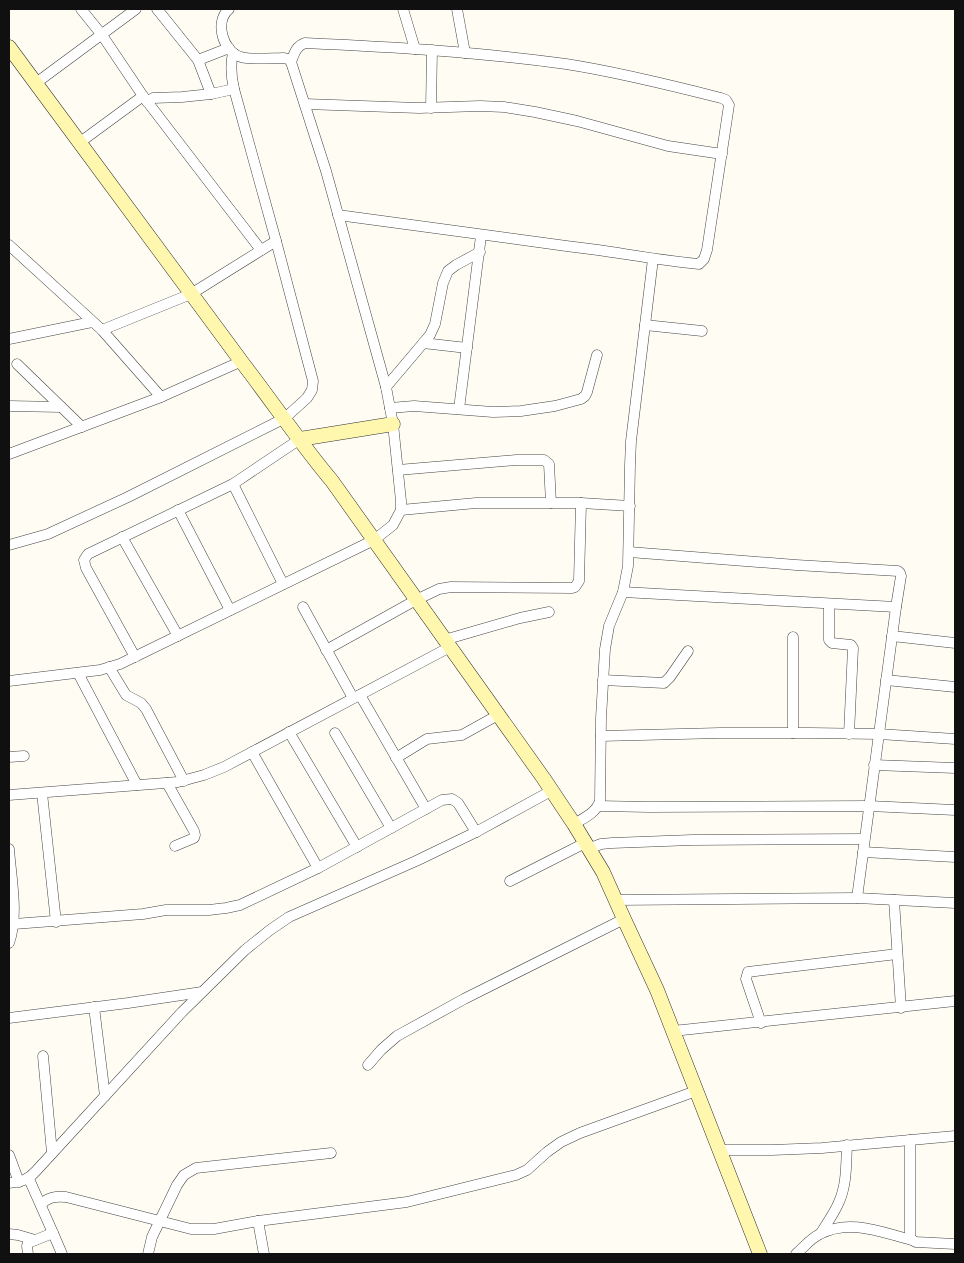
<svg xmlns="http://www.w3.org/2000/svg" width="964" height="1263" viewBox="0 0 964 1263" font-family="'Zilla Slab',serif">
  <rect width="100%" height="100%" fill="#fffdf3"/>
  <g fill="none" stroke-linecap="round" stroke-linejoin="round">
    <g stroke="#434343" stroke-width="11">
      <g id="street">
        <polyline points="81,9 102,35 143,96 261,250"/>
        <polyline points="157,9 198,60 211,94"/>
        <polyline points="403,9 415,49"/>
        <polyline points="457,9 465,53"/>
        <polyline points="198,60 229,48"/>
        <path d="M291,62C294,54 296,46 305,43C392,47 479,52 566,64C618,72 670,85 721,98L726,100L729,105L707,250L704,259L699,264C665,261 632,255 598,250C511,239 424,227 338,215"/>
        <polyline points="36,83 136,9"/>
        <polyline points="147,102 153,98 182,97 211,94 234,89"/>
        <polyline points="305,104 419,108 480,106 504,107 535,112 577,121 668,146 722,154"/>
        <polyline points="431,108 432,50"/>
        <polyline points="79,143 143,96"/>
        <polyline points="9,245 102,330 161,397"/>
        <polyline points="645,325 702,331"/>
        <polyline points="102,330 191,294 276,241"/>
        <polyline points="9,339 92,322"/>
        <polyline points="423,343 467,348"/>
        <polyline points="17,364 82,427"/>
        <polyline points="386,387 430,335 435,324 443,283 448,271 456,265 480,252"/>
        <polyline points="9,406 61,407"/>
        <polyline points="390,408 414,406 493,412 521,411 555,406 581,399 585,396 587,392 597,355"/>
        <polyline points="459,409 481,236"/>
        <polyline points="9,454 161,397 242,361"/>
        <polyline points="398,470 516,460 544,460 549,464 551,503"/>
        <polyline points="233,484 283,584"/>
        <polyline points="178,510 230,610"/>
        <polyline points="401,510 476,503 581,503 630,506"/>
        <polyline points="122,537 178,636"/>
        <path d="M9,545L48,534L128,497L285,418L307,398L312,390L313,381L276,241L234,89C231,76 230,66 233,53"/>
        <polyline points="629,552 796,565 898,571 900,573 901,576 896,607"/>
        <polyline points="623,592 896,607 857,898"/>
        <polyline points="829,604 829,640 832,643 851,645 853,648 849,734"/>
        <polyline points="303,607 353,698"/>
        <polyline points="892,636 955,643"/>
        <polyline points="444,640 520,618 549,612"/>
        <polyline points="326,650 416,600 439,589 451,587 572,588 575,587 579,581 581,503"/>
        <polyline points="135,657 86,568 84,560 88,554 233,484 300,439"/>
        <polyline points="109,667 126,695 141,703 146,709 184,781"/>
        <polyline points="78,673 137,785"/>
        <polyline points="603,680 664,683 670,677 688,651"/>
        <polyline points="886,680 955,687"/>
        <path d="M9,681L100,670L120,664L374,540L393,525L401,510V501L393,424L386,387L326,171L291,62L288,59L284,58C274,58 250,60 241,57C223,52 214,22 229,9"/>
        <polyline points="360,695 426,809"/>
        <polyline points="289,732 357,847"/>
        <polyline points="335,733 391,828"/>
        <polyline points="793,733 793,637"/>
        <polyline points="601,736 720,733 811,733 879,734 955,739"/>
        <polyline points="252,752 318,868"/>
        <polyline points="9,757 24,756"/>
        <polyline points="396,758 427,739 462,735 498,715"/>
        <polyline points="874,765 955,768"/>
        <polyline points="167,783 194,831 195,835 194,838 175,846"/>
        <polyline points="42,793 56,922"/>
        <polyline points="9,795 178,782 204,775 224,767 450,647"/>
        <polyline points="599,806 649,807 869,806 955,810"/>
        <path d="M574,824C584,818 596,813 600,801L601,718L605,649L609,626L623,592L628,566L630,465L631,441L653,259"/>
        <path d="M9,849C11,878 19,915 9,943"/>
        <polyline points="588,849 601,844 612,843 692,840 864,839"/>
        <polyline points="863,852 955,857"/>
        <polyline points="510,881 585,843"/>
        <polyline points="616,900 857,898 955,903"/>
        <polyline points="894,900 901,1008"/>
        <polyline points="14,924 143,914 166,910 209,910 226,908 240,905 318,868 442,800 452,799 458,803 476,832"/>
        <polyline points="94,1007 105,1096"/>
        <polyline points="9,1018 128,1003 202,992"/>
        <polyline points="761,1023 746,979 748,972 897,954"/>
        <polyline points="673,1031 955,1001"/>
        <polyline points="43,1056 52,1153"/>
        <polyline points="368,1065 381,1050 397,1036 464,999 624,919"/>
        <polyline points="910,1140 910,1238 912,1240 916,1242 955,1244"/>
        <polyline points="719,1150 772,1150 822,1148 955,1136"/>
        <polyline points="9,1155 19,1182"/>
        <path d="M9,1183C21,1182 28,1180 36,1171L182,1012L245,950L270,930L289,917L416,861L476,832L551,791"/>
        <path d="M41,1204C49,1197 55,1196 66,1197L191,1229H214L258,1221L407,1202L516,1175L527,1170L547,1152L561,1142L580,1133L696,1091"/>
        <polyline points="258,1221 264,1254"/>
        <polyline points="53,1233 62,1254"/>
        <path d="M821,1233C827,1223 835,1212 839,1202C847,1184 846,1164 847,1145"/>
        <polyline points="9,1234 18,1235 35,1240"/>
        <polyline points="28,1254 27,1246 28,1243 53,1233 29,1179"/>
        <polyline points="148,1254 152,1237 177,1185 184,1175 196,1168 331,1153"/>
        <path d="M796,1254C804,1247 811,1238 820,1234C850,1218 883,1233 912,1240"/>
      </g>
    </g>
    <g stroke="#323232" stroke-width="15">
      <g id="secondary">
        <path d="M9,47C86,152 163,257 241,361C272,401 300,443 332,481L544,779L574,824L603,872L624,919L657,990L760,1254"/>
        <polyline points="300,439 393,424"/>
      </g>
    </g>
    <use href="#street" stroke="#fff" stroke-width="10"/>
    <use href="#secondary" stroke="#fff7ae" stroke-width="14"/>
  </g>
  <rect width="964" height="1263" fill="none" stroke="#101010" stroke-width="20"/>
</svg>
